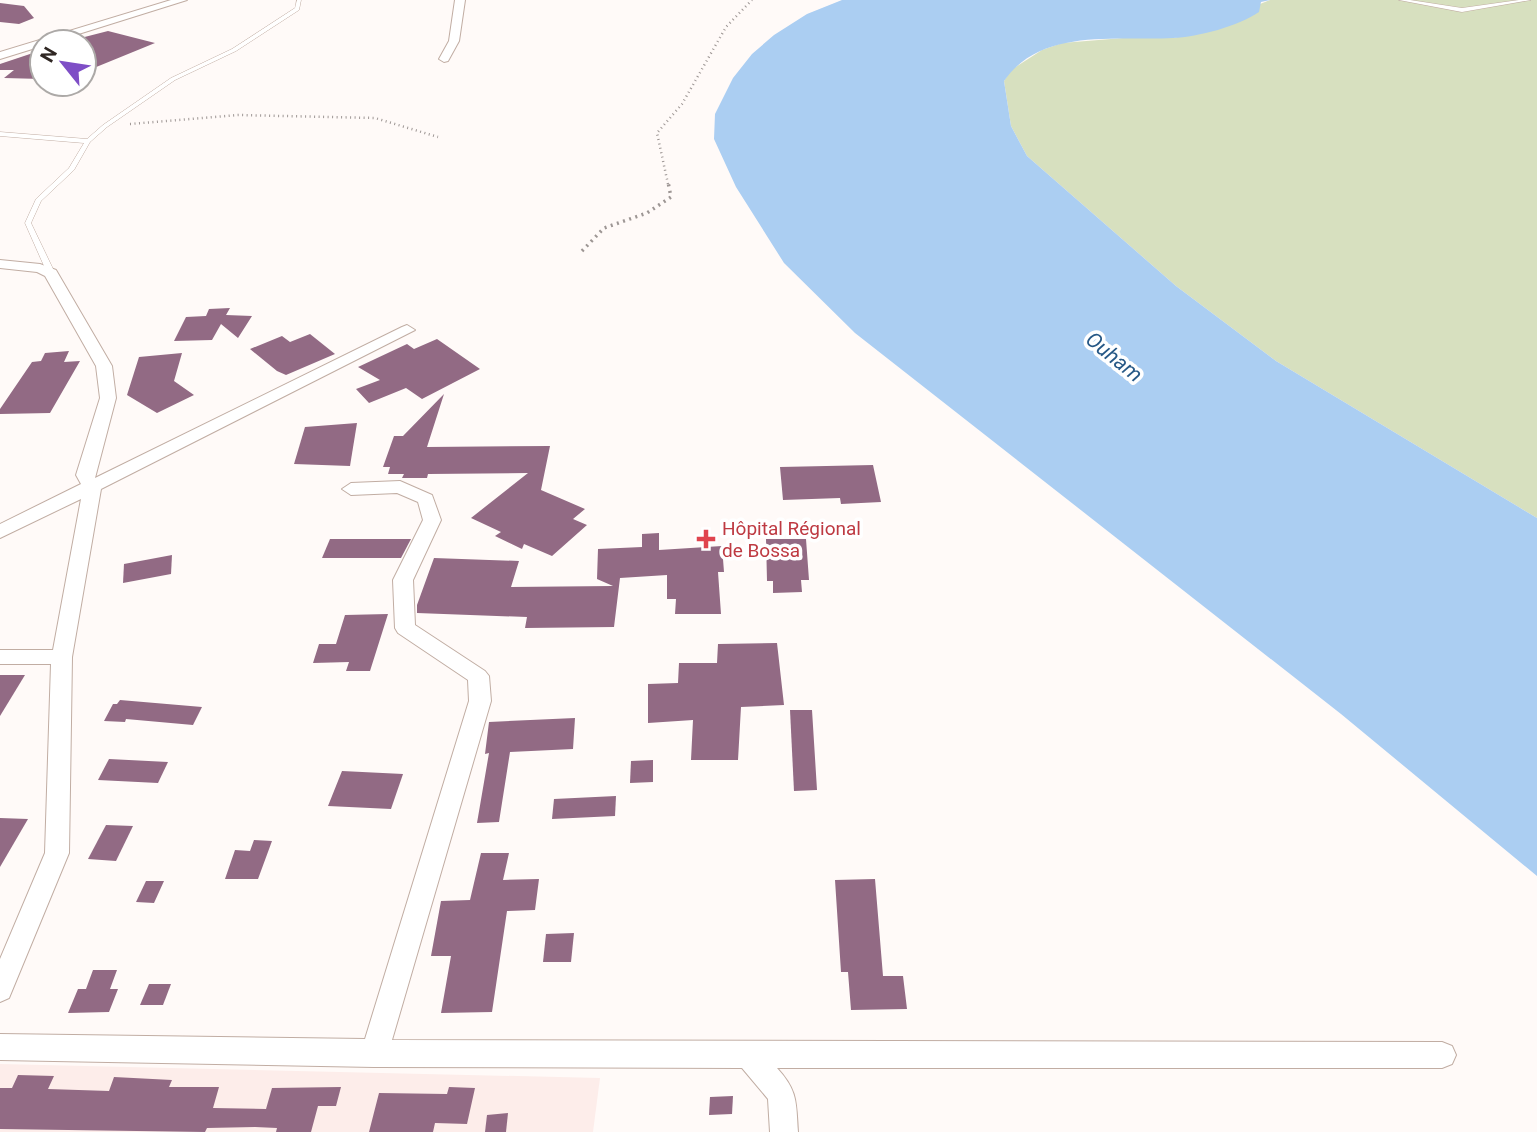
<svg xmlns="http://www.w3.org/2000/svg" width="1537" height="1132" viewBox="0 0 1537 1132" font-family="Roboto,sans-serif">
  <rect width="100%" height="100%" fill="#fffaf8"/>
  <polygon fill="#fdedea" points="0,1064 600,1078 593,1132 0,1132"/>
  <polygon fill="#d7e0bf" points="1270,0 1537,0 1537,518 1276,361 1176,286 1027,156 1011,126 1004,81 1011,70 1042,50 1062,43 1135,37 1175,38"/>
  <path fill="#abcef2" d="M842,0H1270L1261,2L1259,12C1239,26 1198,37 1173,38C1117,41 1041,27 1004,81L1011,126L1027,156L1176,286L1276,361L1537,518V876L1341,714L855,333L784,263L736,187L714,139L715,114L733,78L752,54L774,35L807,14Z"/>
  <g fill="#926a84">
    <polygon points="0,3 24,6 34,18 19,24 0,22"/>
    <polygon points="108,31 155,43 84,72 84,42 65,42"/>
    <polygon points="42,50 42,79 4,78 14,70 0,70 0,64"/>
    <polygon points="230,308 226,315 252,316 238,338 221,324 212,340 174,341 186,317 206,316 209,309"/>
    <polygon points="310,334 335,354 286,375 277,371 250,349 282,336 290,342"/>
    <polygon points="437,339 480,369 422,399 406,388 369,403 356,389 380,380 358,367 407,344 414,349"/>
    <polygon points="69,351 64,362 80,361 50,413 0,414 0,409 32,362 41,361 45,353"/>
    <polygon points="182,353 174,381 194,395 157,413 127,395 139,357"/>
    <polygon points="444,394 427,447 550,446 541,490 585,509 573,519 587,525 552,556 524,544 522,549 495,536 501,532 471,518 528,473 428,474 427,478 402,478 404,474 388,474 390,467 383,467 394,436 403,436"/>
    <polygon points="357,423 350,466 294,464 305,427"/>
    <polygon points="873,465 881,502 841,504 840,498 783,500 780,467"/>
    <polygon points="659,533 659,550 722,546 724,572 718,572 721,614 675,614 676,599 667,599 667,575 620,578 614,627 525,628 527,617 417,613 417,605 434,558 519,561 511,587 613,586 597,579 598,549 642,547 642,534"/>
    <polygon points="330,539 411,539 401,558 322,558"/>
    <polygon points="766,539 806,539 809,580 801,580 802,592 773,593 773,581 767,581"/>
    <polygon points="172,555 171,574 123,583 124,564"/>
    <polygon points="388,614 370,671 346,671 349,662 313,663 319,644 336,644 345,615"/>
    <polygon points="777,643 784,705 741,707 738,760 691,760 693,720 648,723 648,684 678,683 679,663 717,663 718,644"/>
    <polygon points="0,675 25,675 0,716"/>
    <polygon points="120,700 202,707 193,725 126,719 125,722 104,721 113,704 117,704"/>
    <polygon points="790,710 812,710 817,790 794,791"/>
    <polygon points="575,718 573,749 510,752 499,822 477,823 489,753 485,754 489,722"/>
    <polygon points="109,759 168,762 158,783 98,780"/>
    <polygon points="653,760 653,782 630,783 631,761"/>
    <polygon points="342,771 403,774 391,809 328,806"/>
    <polygon points="616,796 615,816 552,819 554,799"/>
    <polygon points="0,818 28,819 0,867"/>
    <polygon points="106,825 133,826 116,861 88,859"/>
    <polygon points="254,840 272,841 258,879 225,879 235,850 250,851"/>
    <polygon points="481,853 509,853 503,880 539,879 535,910 507,911 492,1012 441,1013 451,956 431,956 441,901 470,900"/>
    <polygon points="875,879 883,976 903,976 907,1009 851,1010 848,972 841,972 835,880"/>
    <polygon points="146,881 164,881 154,903 136,902"/>
    <polygon points="574,933 571,962 543,962 546,934"/>
    <polygon points="93,970 117,970 110,989 118,989 109,1012 68,1013 78,989 86,989"/>
    <polygon points="149,984 171,984 163,1005 140,1005"/>
    <polygon points="18,1075 54,1076 48,1089 109,1091 114,1077 172,1080 169,1087 219,1087 213,1108 266,1109 272,1088 341,1087 336,1106 318,1106 311,1132 276,1132 277,1128 255,1127 207,1128 205,1132 0,1129 0,1088 12,1088"/>
    <polygon points="449,1087 475,1088 467,1124 435,1123 433,1132 369,1132 379,1093 447,1094"/>
    <polygon points="733,1096 732,1114 709,1115 710,1097"/>
    <polygon points="508,1113 506,1132 485,1132 487,1115"/>
  </g>
  <g fill="none" stroke-linecap="round" stroke-linejoin="round">
    <g stroke="#c1ada3" stroke-width="1">
      <g id="service">
        <polygon points="297,0 301,0 299,10 236,51 175,80 107,127 90,142 74,170 41,201 31,223 55,273 51,275 48,275 25,223 36,199 69,168 84,143 0,136 0,132 87,139 103,125 171,78 232,49 295,8"/>
        <polygon points="1399,0 1410,0 1462,8 1519,0 1531,0 1462,12"/>
      </g>
    </g>
    <g stroke="#c1ada3" stroke-width="2">
      <g id="minor">
        <polygon points="171,0 187,0 53,42 42,42 42,46 0,59 0,52"/>
        <polygon points="455,0 465,0 459,41 448,61 444,62 439,59 449,41"/>
        <polygon points="0,260 40,264 56,270 112,366 116,398 95,478 402,327 407,325 415,330 101,489 72,657 69,853 9,998 0,1002 0,959 45,853 51,664 0,664 0,650 53,650 81,499 0,538 0,524 81,484 76,475 100,398 96,366 45,276 37,272 0,268"/>
        <path d="M400,481L432,495L441,520L413,580L415,625L485,671L489,676L491,701L392,1040L1442,1042L1452,1046L1456,1055L1452,1064L1442,1068H777C798,1091 796,1102 798,1132H770L768,1099L742,1068L374,1067L0,1060V1034L365,1039L469,701L468,680L398,633L395,628L393,580L423,520L418,502L397,493L351,495L342,489L351,483Z"/>
      </g>
    </g>
    <g stroke="#9d9694" stroke-width="2.5" stroke-dasharray="1 3.5" stroke-linecap="butt">
      <polyline points="130,124 238,115 375,118 438,137"/>
      <polyline points="668,184 657,133 682,104 726,27 752,0"/>
    </g>
    <polyline stroke="#9d9694" stroke-width="3.5" stroke-dasharray="2 4.5" stroke-linecap="butt" points="582,251 604,228 647,213 671,197 668,182"/>
    <use href="#service" fill="#fff" fill-rule="evenodd"/>
    <use href="#minor" fill="#fff" fill-rule="evenodd"/>
  </g>
  <path fill="#e0444e" stroke="#fff" stroke-width="2.5" d="M702.5 528.5h7v7h7v7h-7v7h-7v-7h-7v-7h7z"/>
  <g text-anchor="middle" stroke-width="7" stroke-linejoin="round" paint-order="stroke">
    <g font-size="19" fill="#be3a42" stroke="#fff" text-anchor="start">
      <text x="722" y="535">Hôpital Régional<tspan x="722" dy="22">de Bossa</tspan></text>
    </g>
    <g font-size="21" font-style="italic" fill="#265886" stroke="#fff">
      <text transform="translate(1114 357) rotate(39)" y="7">Ouham</text>
    </g>
  </g>
  <g transform="translate(63 63) rotate(300)"><circle r="33" fill="#ffffff" stroke="#aca9a7" stroke-width="2"/>
  <path d="M0-5L12 26L0 18L-12 26Z" fill="#7e4ec6"/>
  <text y="-10" font-size="19" font-weight="bold" text-anchor="middle" fill="#2f2723">N</text>
  </g>
</svg>
